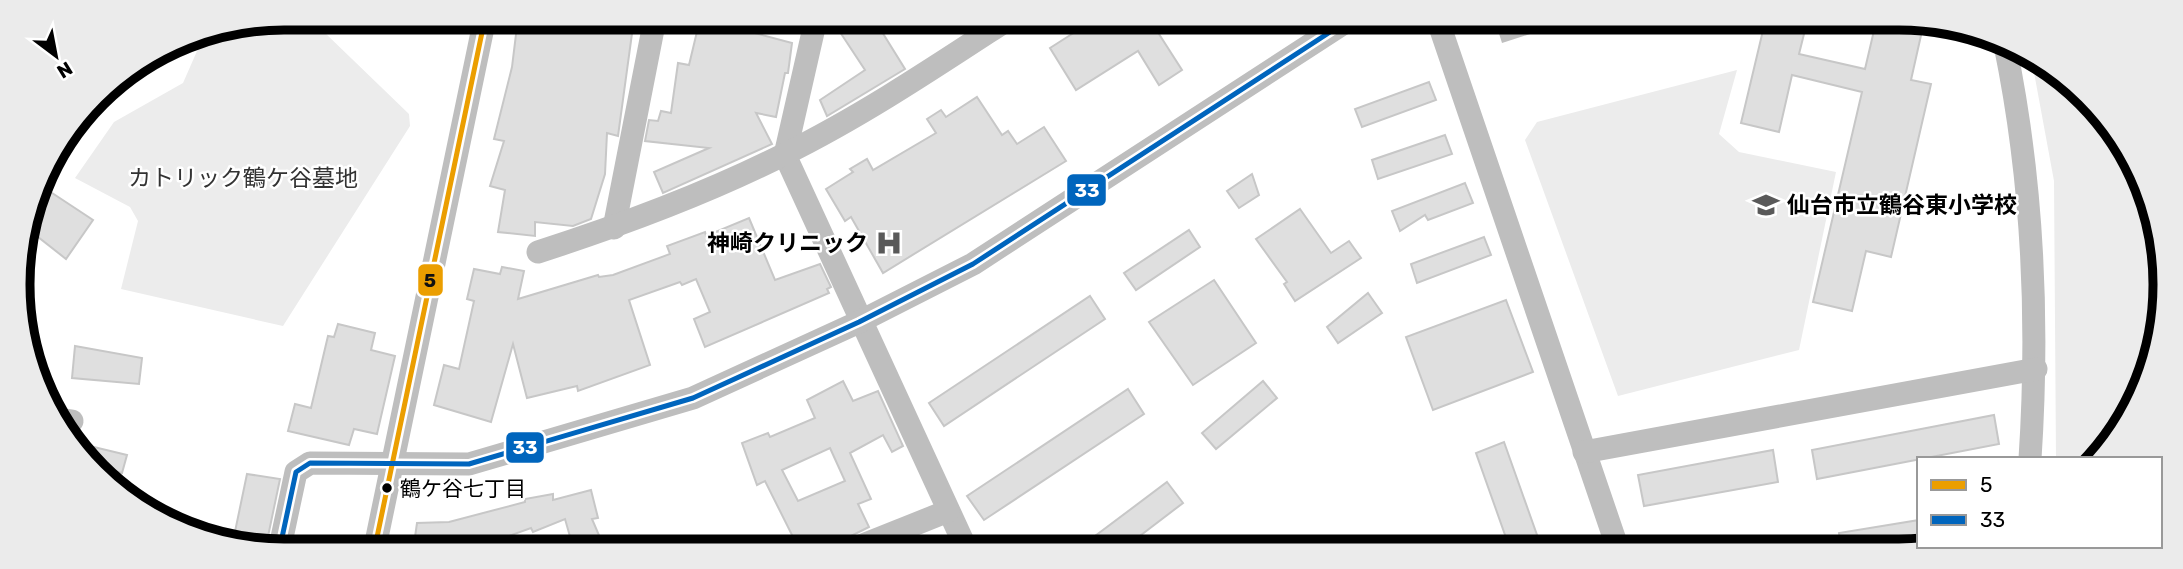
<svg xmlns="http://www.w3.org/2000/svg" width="2183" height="569" viewBox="0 0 2183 569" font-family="Rubik,'Noto Sans JP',sans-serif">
  <rect width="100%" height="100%" fill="#fff"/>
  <g fill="#ececec">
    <polygon points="281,18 323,31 409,114 410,126 283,326 121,289 138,221 130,207 75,178 114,122 183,83 201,42 220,30"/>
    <polygon points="2031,56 2046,62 2120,136 2160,232 2160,336 2130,418 2098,459 2056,459 2054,181"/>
    <polygon points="1737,70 1719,134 1739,152 1836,172 1799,350 1618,396 1525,140 1537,122"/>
  </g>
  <polygon fill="#bfbfbf" points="1495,21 1570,21 1502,43"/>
  <g fill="#dfdfdf" stroke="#c7c7c7" stroke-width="2" fill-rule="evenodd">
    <polygon points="518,18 585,32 587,18 634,19 618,136 607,133 605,174 591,219 573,226 535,222 535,236 498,232 505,190 490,186 504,141 494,139 512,67"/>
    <polygon points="700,19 737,24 736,28 792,43 788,73 785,73 776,117 756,113 772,144 663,193 654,172 709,148 645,141 649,120 658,121 661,111 671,113 678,63 689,65"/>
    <polygon points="844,19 874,19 905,69 827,116 820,100 865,70 836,26"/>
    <polygon points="1094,20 1150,20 1182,70 1159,85 1138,51 1076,90 1050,48"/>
    <polygon points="1765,22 1807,22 1799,54 1865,69 1876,22 1924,22 1911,80 1931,84 1891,257 1866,251 1852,311 1813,302 1862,92 1792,75 1779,132 1741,123"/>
    <polygon points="1429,82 1436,100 1362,127 1355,109"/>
    <polygon points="977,97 1002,135 1008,131 1017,144 1044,127 1066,161 883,273 851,217 845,221 826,189 853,172 850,169 867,159 873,170 936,133 927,119 941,110 946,117"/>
    <polygon points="1445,135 1452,154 1378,179 1372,160"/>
    <polygon points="1252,174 1259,195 1239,208 1227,191"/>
    <polygon points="1465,183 1473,203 1428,220 1425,215 1400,231 1392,211"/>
    <polygon points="40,185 93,220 66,259 28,229"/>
    <polygon points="1300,209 1331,253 1349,241 1361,258 1295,301 1284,284 1287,282 1256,239"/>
    <polygon points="749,218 775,280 820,264 831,287 827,289 829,293 705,347 694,319 710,312 696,279 682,285 680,282 629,300 650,365 578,391 577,386 527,398 513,344 491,422 434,405 444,365 459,369 474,301 467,299 474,269 500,274 502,267 524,271 518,299 598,275 599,277 613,275 670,254 667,246 705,232 706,236"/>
    <polygon points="1189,230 1200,247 1136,290 1124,273"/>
    <polygon points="1484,237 1491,255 1417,283 1411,264"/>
    <polygon points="1214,280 1256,343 1193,385 1149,322"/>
    <polygon points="1368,293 1382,313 1338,343 1327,327"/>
    <polygon points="1090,296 1105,319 944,426 929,403"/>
    <polygon points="1506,300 1533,372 1433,410 1406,337"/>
    <polygon points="338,324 375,333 371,350 395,356 377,434 354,429 349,445 288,431 295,404 311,408 328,336 334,337"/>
    <polygon points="75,346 142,358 139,384 72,378"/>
    <path d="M843,381L853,401L878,391L903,446L892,452L883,435L850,453L871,499L858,504L869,527L829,547H798L765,481L757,485L742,443L768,433L770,437L815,418L807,400ZM830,448L845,481L798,501L782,470Z"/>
    <polygon points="1263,381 1277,398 1216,449 1202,433"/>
    <polygon points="1128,389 1144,414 984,520 967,496"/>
    <polygon points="1994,415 1999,444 1817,479 1812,450"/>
    <polygon points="69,441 127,455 122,473 93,466"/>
    <polygon points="1504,442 1542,549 1510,549 1476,453"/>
    <polygon points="1773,450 1778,482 1644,506 1638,475"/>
    <polygon points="247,474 280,479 266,546 232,546"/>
    <polygon points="1167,482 1183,503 1124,548 1079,548"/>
    <polygon points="591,490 598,518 592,519 604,547 573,547 565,519 533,532 531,528 478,547 414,544 417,523 449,522 525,502 525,499 553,494 553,500"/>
    <polygon points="1919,520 1919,548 1841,549 1839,533"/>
  </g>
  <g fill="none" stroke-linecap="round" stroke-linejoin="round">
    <g stroke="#bebebe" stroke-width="23">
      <polyline points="816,19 785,155 966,548"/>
      <polyline points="1438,21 1618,549"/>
      <path d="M2005,45C2033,181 2039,321 2030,459"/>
      <polyline points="614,228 655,19"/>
      <path d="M538,252C622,225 706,194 785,154C862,116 935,67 1007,20"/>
      <polyline points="59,419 72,421"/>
      <polyline points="1584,452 2036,369"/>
      <polyline points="280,547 296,472 310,463 469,464 693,398 859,322 973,264 1347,21"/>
      <polyline points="375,547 485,18"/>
      <polyline points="858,547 948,511"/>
    </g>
    <g stroke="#fff" stroke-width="10">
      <polyline id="bus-1" points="376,542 485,18"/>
    </g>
    <g stroke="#fff" stroke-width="10">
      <polyline id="bus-2" points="280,547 296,472 310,463 469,464 693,398 859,322 973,264 1347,21"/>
    </g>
    <use href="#bus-1" stroke="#eb9e00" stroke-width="5"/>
    <use href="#bus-2" stroke="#0065bd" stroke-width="5"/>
  </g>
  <defs>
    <g id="school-bare" transform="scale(2.1)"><path d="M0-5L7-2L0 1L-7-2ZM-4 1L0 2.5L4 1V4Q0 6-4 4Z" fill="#595959" stroke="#fff" stroke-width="2.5" paint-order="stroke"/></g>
    <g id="hospital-bare" transform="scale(2.1)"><path d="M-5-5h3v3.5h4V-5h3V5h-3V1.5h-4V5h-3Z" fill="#595959" stroke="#fff" stroke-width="2.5" paint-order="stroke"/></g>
  </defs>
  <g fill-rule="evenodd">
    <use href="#school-bare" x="1766" y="205"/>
    <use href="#hospital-bare" x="889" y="243"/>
  </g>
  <circle fill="#000" stroke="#fff" stroke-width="2.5" cx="387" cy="488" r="6"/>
  <g text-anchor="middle" stroke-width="5" stroke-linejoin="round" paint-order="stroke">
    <g font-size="21" fill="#000" stroke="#fff" text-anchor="start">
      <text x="400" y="496">鶴ケ谷七丁目</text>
    </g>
    <g font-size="23" fill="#333" stroke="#fff">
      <text x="243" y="186">カトリック鶴ケ谷墓地</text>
    </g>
    <g font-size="23" font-weight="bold" fill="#000" stroke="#fff" text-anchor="start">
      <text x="1787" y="213">仙台市立鶴谷東小学校</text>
      <text x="868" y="251" text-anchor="end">神崎クリニック</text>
    </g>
  </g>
  <path d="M0 0H2183V569H0ZM284 30H1899A254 254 0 0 1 2153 284V285A254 254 0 0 1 1899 539H284A254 254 0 0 1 30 285V284A254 254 0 0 1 284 30Z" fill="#ebebeb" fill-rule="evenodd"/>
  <path fill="none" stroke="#000" stroke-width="9" d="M284 30H1899A254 254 0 0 1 2153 284V285A254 254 0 0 1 1899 539H284A254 254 0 0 1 30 285V284A254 254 0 0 1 284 30Z"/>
  <g stroke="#fff" stroke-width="2.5">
    <rect x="1066" y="173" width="41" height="34" rx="7" fill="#0065bd"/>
    <rect x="417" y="263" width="27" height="34" rx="7" fill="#eb9e00"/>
    <rect x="505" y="431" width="40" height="33" rx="7" fill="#0065bd"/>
  </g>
  <g font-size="19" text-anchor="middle" font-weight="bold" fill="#fff">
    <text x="1087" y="197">33</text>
    <text x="525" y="454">33</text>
  </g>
  <g font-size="19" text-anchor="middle" font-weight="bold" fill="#111">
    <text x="430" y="287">5</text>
  </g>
  <rect x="1917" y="457" width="245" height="91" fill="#ffffff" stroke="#999999" stroke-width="2"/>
  <rect x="1931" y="480" width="35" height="10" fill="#eb9e00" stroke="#999999" stroke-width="2"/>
  <text x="1980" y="492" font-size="21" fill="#000000">5</text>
  <rect x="1931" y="515" width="35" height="10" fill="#0065bd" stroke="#999999" stroke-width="2"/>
  <text x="1980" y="527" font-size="21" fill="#000000">33</text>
  <g transform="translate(56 56) rotate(148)" stroke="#ffffff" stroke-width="5" paint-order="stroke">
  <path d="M0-5L12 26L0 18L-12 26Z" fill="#000000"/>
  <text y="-10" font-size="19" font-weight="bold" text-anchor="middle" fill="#000000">N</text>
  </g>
</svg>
